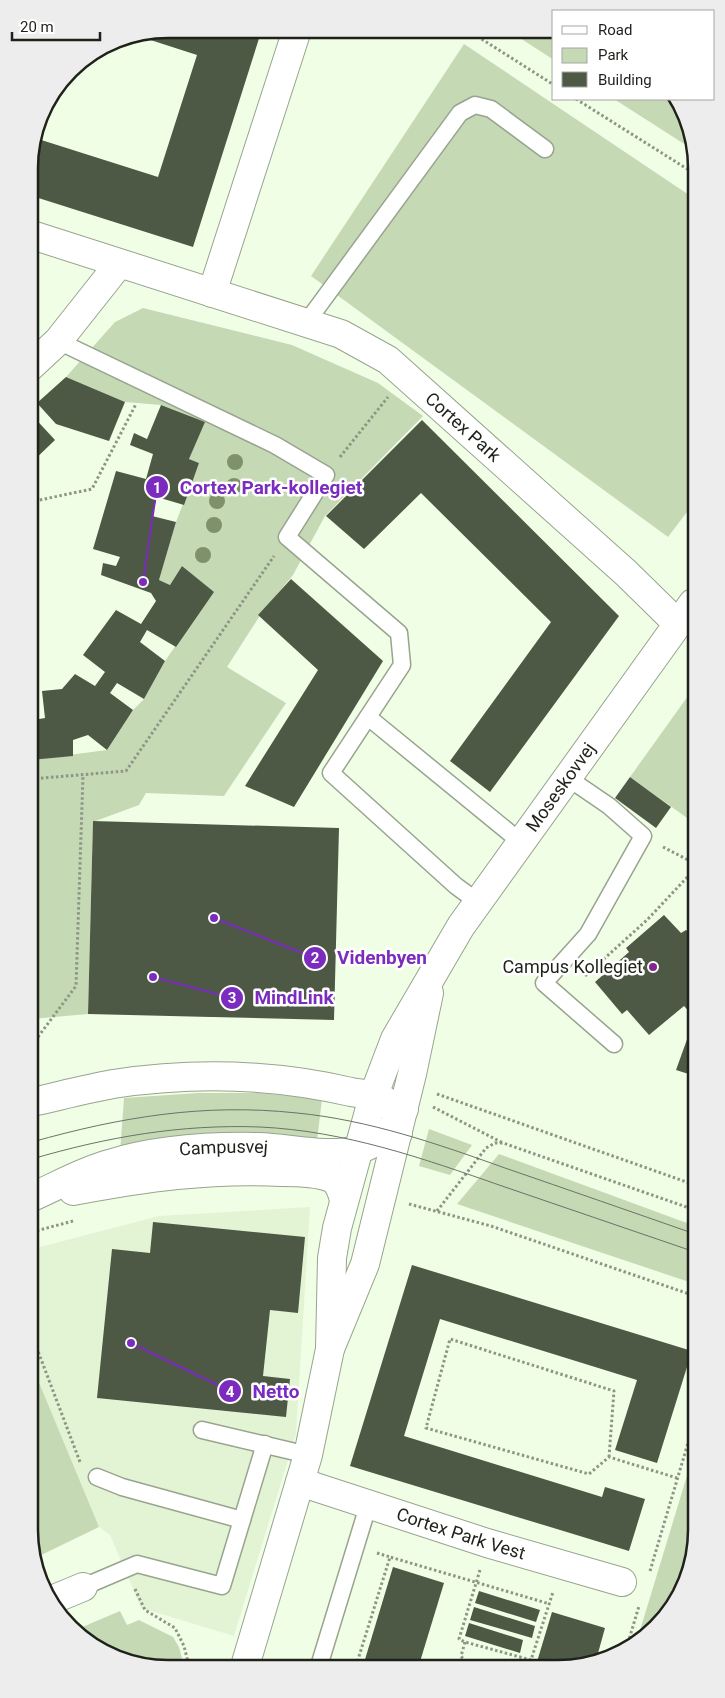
<svg xmlns="http://www.w3.org/2000/svg" width="725" height="1698" viewBox="0 0 725 1698" font-family="Roboto,sans-serif">
  <rect width="100%" height="100%" fill="#f1fee6"/>
  <polygon fill="#e3f4d5" points="310,1207 296,1434 234,1636 141,1608 110,1535 99,1527 33,1368 32,1249 159,1216"/>
  <g fill="#c6d9b5">
    <polygon points="509,31 554,31 554,60"/>
    <polygon points="464,44 692,197 693,504 668,537 311,276"/>
    <polygon points="614,99 672,99 692,132 692,149"/>
    <polygon points="143,308 292,345 378,383 423,416 325,516 293,575 261,614 227,667 286,703 224,796 146,793 139,805 93,822 88,1014 32,1019 31,760 107,750 133,710 144,699 165,661 213,592 182,566 170,585 159,580 176,522 199,463 189,459 204,422 161,405 125,402 66,377 115,322"/>
    <polygon points="693,689 694,823 630,777"/>
    <polygon points="198,1093 260,1093 322,1099 317,1141 120,1153 124,1098"/>
    <polygon points="429,1129 472,1145 450,1175 419,1166"/>
    <polygon points="499,1154 695,1226 695,1284 457,1204"/>
    <polygon points="33,1368 99,1527 33,1559"/>
    <polygon points="696,1446 696,1539 686,1583 662,1622 638,1637"/>
    <polygon points="120,1611 127,1625 139,1620 173,1637 179,1647 184,1666 141,1667 76,1635 73,1631"/>
  </g>
  <polygon fill="#b894bc" points="696,1533 686,1583 668,1612"/>
  <g fill="#4e5945">
    <polygon points="168,29 262,29 193,247 29,195 29,158 35,138 158,177 197,55 135,35"/>
    <polygon points="66,377 125,402 109,441 56,424 37,403"/>
    <polygon points="161,405 205,422 189,459 199,463 184,505 157,497 152,516 176,522 159,580 170,585 182,566 214,592 176,647 147,630 140,642 165,661 144,699 117,683 110,693 133,710 107,750 88,735 73,740 73,756 31,760 31,707 33,720 45,718 42,691 62,689 75,674 95,686 105,672 83,655 116,610 141,624 156,601 151,593 101,575 103,563 116,566 120,557 93,549 116,471 146,479 153,454 130,445 134,433 147,439"/>
    <polygon points="30,413 55,440 30,464"/>
    <polygon points="422,420 619,616 490,792 450,761 551,622 421,493 364,549 326,516"/>
    <polygon points="291,579 383,661 294,807 245,786 318,670 258,615"/>
    <polygon points="630,777 671,807 656,828 615,798"/>
    <polygon points="93,821 339,828 334,1020 88,1014"/>
    <polygon points="664,915 681,933 686,930 694,938 694,1017 684,1006 649,1035 627,1010 622,1014 595,982 629,952 626,948"/>
    <polygon points="694,1020 695,1076 676,1070"/>
    <polygon points="153,1222 305,1237 298,1313 270,1310 263,1376 290,1379 286,1417 97,1398 112,1249 150,1253"/>
    <polygon points="412,1265 692,1351 657,1463 615,1450 637,1380 440,1319 404,1436 602,1497 605,1487 645,1499 629,1551 350,1466"/>
    <polygon points="393,1567 444,1583 419,1665 363,1666"/>
    <polygon points="479,1591 540,1610 536,1622 475,1603"/>
    <polygon points="474,1607 535,1626 532,1638 470,1620"/>
    <polygon points="552,1612 605,1628 595,1664 536,1665"/>
    <polygon points="469,1623 523,1640 520,1653 465,1636"/>
  </g>
  <g fill="none" stroke-linecap="round" stroke-linejoin="round">
    <g stroke="#98a48e" stroke-width="19">
      <g id="service">
        <polyline points="306,323 460,113 475,105 491,109 545,149"/>
        <polyline points="58,341 275,445 326,475 287,537 399,633 402,665 331,773 456,886 478,902"/>
        <polyline points="368,717 522,843"/>
        <polyline points="568,778 609,806 643,836 588,934 544,983 614,1044"/>
        <polyline points="202,1430 308,1455"/>
        <polyline points="97,1477 122,1487 242,1520"/>
        <polyline points="83,1587 137,1564 222,1586 265,1444"/>
        <polyline points="319,1666 368,1506"/>
      </g>
    </g>
    <g stroke="#98a48e" stroke-width="30">
      <g id="minor">
        <path id="s1" d="M29,234L341,334L388,360L626,573L678,624"/>
        <polyline points="212,293 297,30"/>
        <polyline points="30,367 58,341 119,264"/>
        <path id="s2" d="M330,1349L332,1258L337,1228L373,1097L395,1039L461,926L693,603"/>
        <path id="s3" d="M300,1482L487,1543L622,1582"/>
        <polyline points="54,1599 83,1587"/>
        <polyline points="245,1666 308,1455 330,1349 365,1264 412,1074 429,993"/>
      </g>
    </g>
    <g stroke="#98a48e" stroke-width="30">
      <g id="tertiary">
        <path d="M32,1102C59,1096 86,1089 113,1084C192,1072 274,1074 351,1092C362,1094 378,1095 387,1102C398,1110 398,1121 398,1133"/>
        <path d="M73,1191C143,1178 210,1168 282,1172C296,1172 317,1172 331,1178C339,1182 342,1192 344,1200"/>
        <path id="s4" d="M32,1197C57,1186 83,1171 109,1164C157,1149 209,1146 259,1147C290,1148 327,1158 357,1150C380,1143 394,1130 404,1109"/>
      </g>
    </g>
    <g stroke="#8d9685" stroke-width="3" stroke-dasharray="2.5 2.5" stroke-linecap="butt">
      <polyline points="469,31 554,85"/>
      <polyline points="576,99 692,172"/>
      <polyline points="340,457 388,397"/>
      <polyline points="30,502 92,489 136,404"/>
      <polyline points="31,779 126,771 274,556"/>
      <polyline points="663,847 694,863"/>
      <polyline points="585,976 647,920 694,870"/>
      <polyline points="32,1045 76,986 83,775"/>
      <polyline points="437,1094 695,1185"/>
      <polyline points="433,1107 503,1143"/>
      <polyline points="409,1204 491,1226 695,1296"/>
      <polyline points="437,1211 486,1148 495,1143 503,1143 695,1210"/>
      <polyline points="32,1232 73,1221"/>
      <polyline points="33,1338 80,1462"/>
      <polyline points="609,1457 614,1391 450,1339 426,1428 589,1474 609,1457 677,1478"/>
      <polyline points="377,1553 390,1557"/>
      <polyline points="480,1570 459,1639 465,1642 531,1660 553,1592"/>
      <polyline points="650,1571 696,1416"/>
      <polyline points="135,1589 145,1610 175,1628 184,1646 189,1666"/>
      <polyline points="465,1642 461,1656 467,1665"/>
      <polyline points="628,1643 639,1606"/>
      <polyline points="356,1666 390,1557 550,1604"/>
    </g>
    <use href="#service" stroke="#fff" stroke-width="16"/>
    <use href="#minor" stroke="#fff" stroke-width="28"/>
    <use href="#tertiary" stroke="#fff" stroke-width="28"/>
    <g stroke="#6b7365" stroke-width="1">
      <path d="M32,1142C121,1117 204,1103 297,1113C369,1120 438,1144 505,1168C569,1190 632,1212 695,1234"/>
      <path d="M32,1159C107,1137 181,1124 260,1127C345,1131 422,1158 502,1186C566,1208 631,1230 695,1252"/>
    </g>
  </g>
  <g fill="#7f916a">
    <circle cx="235" cy="462" r="8"/>
    <circle cx="234" cy="486" r="8"/>
    <circle cx="217" cy="501" r="8"/>
    <circle cx="214" cy="525" r="8"/>
    <circle cx="203" cy="555" r="8"/>
  </g>
  <circle fill="#832490" stroke="#fff" stroke-width="2" cx="653" cy="967" r="5"/>
  <g text-anchor="middle" stroke-width="5" stroke-linejoin="round" paint-order="stroke">
    <g font-size="18" fill="#1e221a" stroke="#fff">
      <text dy="6" stroke="none"><textPath href="#s1" startOffset="482">Cortex Park</textPath></text>
      <text dy="6" stroke="none"><textPath href="#s2" startOffset="621">Moseskovvej</textPath></text>
      <text dy="6" stroke="none"><textPath href="#s4" startOffset="200">Campusvej</textPath></text>
      <text dy="6" stroke="none"><textPath href="#s3" startOffset="169">Cortex Park Vest</textPath></text>
    </g>
    <g font-size="18" fill="#1e221a" stroke="#fff" text-anchor="end">
      <text x="643" y="973">Campus Kollegiet</text>
    </g>
  </g>
  <path d="M0 0H725V1698H0ZM168 38H558A130 130 0 0 1 688 168V1530A130 130 0 0 1 558 1660H168A130 130 0 0 1 38 1530V168A130 130 0 0 1 168 38Z" fill="#ededed" fill-rule="evenodd"/>
  <path fill="none" stroke="#1e221a" stroke-width="2.5" d="M168 38H558A130 130 0 0 1 688 168V1530A130 130 0 0 1 558 1660H168A130 130 0 0 1 38 1530V168A130 130 0 0 1 168 38Z"/>
  <path fill="none" stroke="#7b2cbf" stroke-width="2" d="M143 582L157 487M214 918L315 958M153 977L232 998M131 1343L230 1391"/>
  <g fill="#7b2cbf" stroke="#fff" stroke-width="2">
    <circle cx="143" cy="582" r="5"/>
    <circle cx="214" cy="918" r="5"/>
    <circle cx="153" cy="977" r="5"/>
    <circle cx="131" cy="1343" r="5"/>
    <circle cx="157" cy="487" r="12"/>
    <circle cx="315" cy="958" r="12"/>
    <circle cx="232" cy="998" r="12"/>
    <circle cx="230" cy="1391" r="12"/>
  </g>
  <g font-size="15" text-anchor="middle" font-weight="bold" fill="#fff">
    <text x="157" y="493">1</text>
    <text x="315" y="963">2</text>
    <text x="232" y="1003">3</text>
    <text x="230" y="1397">4</text>
  </g>
  <g font-size="19" text-anchor="middle" font-weight="bold" fill="#7b2cbf" stroke="#fff" stroke-width="5" stroke-linejoin="round" paint-order="stroke">
    <text x="271" y="494">Cortex Park-kollegiet</text>
    <text x="382" y="964">Videnbyen</text>
    <text x="294" y="1004">MindLink</text>
    <text x="276" y="1398">Netto</text>
  </g>
  <rect x="552" y="10" width="162" height="90" fill="#ffffff" stroke="#a5a7a3"/>
  <rect x="562" y="26" width="25" height="8" fill="#ffffff" stroke="#a5a7a3"/>
  <text x="598" y="35" font-size="15" fill="#1e221a">Road</text>
  <rect x="562" y="48" width="25" height="15" fill="#c6d9b5" stroke="#a5a7a3"/>
  <text x="598" y="60" font-size="15" fill="#1e221a">Park</text>
  <rect x="562" y="72" width="25" height="15" fill="#4e5945" stroke="#a5a7a3"/>
  <text x="598" y="85" font-size="15" fill="#1e221a">Building</text>
  <path d="M12 32v8h88v-8" fill="none" stroke="#1e221a" stroke-width="2.5"/>
  <text x="20" y="32" font-size="15" fill="#1e221a" stroke="#ffffff" stroke-width="4" paint-order="stroke">20 m</text>
</svg>
